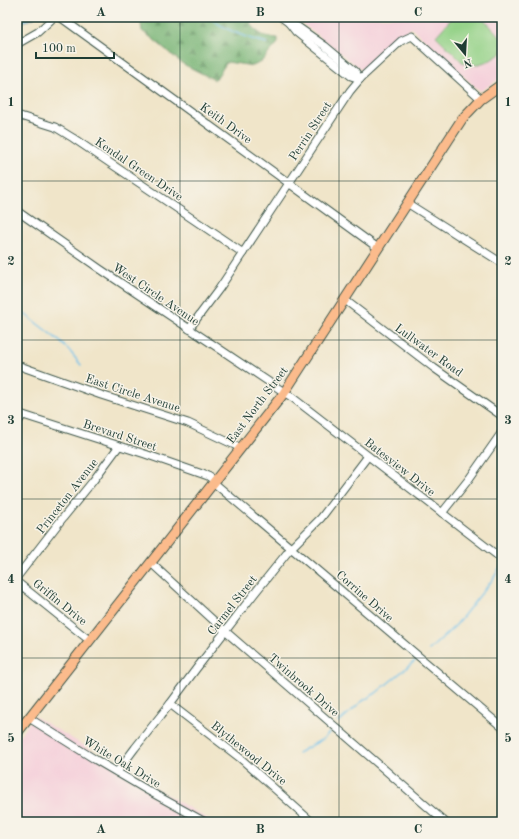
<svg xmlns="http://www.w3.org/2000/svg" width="519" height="839" viewBox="0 0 519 839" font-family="'Old Standard TT',serif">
  <defs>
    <pattern id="forest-firs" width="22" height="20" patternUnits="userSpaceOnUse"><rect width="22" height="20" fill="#77b474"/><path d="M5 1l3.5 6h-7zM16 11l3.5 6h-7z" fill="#619460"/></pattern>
    <pattern id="water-waves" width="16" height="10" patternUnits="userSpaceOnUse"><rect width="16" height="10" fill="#6ec1ea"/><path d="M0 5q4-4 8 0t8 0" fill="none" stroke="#5a9ebe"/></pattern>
  </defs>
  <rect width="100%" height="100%" fill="#f7f3e8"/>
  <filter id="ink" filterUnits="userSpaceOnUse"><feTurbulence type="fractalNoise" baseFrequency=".025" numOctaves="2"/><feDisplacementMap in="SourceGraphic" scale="8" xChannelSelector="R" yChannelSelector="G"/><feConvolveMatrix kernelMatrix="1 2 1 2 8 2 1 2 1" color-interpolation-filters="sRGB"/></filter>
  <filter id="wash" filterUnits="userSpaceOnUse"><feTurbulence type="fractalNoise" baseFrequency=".012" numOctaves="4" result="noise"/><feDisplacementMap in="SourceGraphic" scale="16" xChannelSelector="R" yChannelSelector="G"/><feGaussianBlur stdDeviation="0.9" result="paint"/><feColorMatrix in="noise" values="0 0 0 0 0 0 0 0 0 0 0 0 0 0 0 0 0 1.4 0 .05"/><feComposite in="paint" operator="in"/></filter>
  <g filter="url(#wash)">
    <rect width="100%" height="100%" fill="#f0e5c9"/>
    <g fill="#f5cfda">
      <polygon points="294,17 498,17 502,21 502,77 481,91 474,86 412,28 393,39 362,70"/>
      <polygon points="34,716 213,822 17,822 17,739"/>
    </g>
    <polygon fill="#94d288" stroke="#5a885e" points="453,17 482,17 502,39 502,53 489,61 475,65 470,65 462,62 436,36"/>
    <path fill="url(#forest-firs)" stroke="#4b7854" d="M140,17H253L250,23C259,34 262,37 278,38V43L261,62L253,66L227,62L215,80L183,64L153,39L142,31Z"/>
    <polygon fill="url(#water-waves)" stroke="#467f8f" points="17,17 35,17 34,18 17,24"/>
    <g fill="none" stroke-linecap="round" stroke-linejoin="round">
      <g stroke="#6ec1ea" stroke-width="1.5">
        <path d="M209,17C223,29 249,39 267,43"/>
        <polyline points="17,308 57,339 68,349 81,365"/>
        <polyline points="429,650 456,625 493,579 501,566"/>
        <polyline points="339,722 361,702 376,693 416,660"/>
        <polyline points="298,753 323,739 333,729"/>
        <polyline points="429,822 430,818"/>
      </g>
    </g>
  </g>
  <g filter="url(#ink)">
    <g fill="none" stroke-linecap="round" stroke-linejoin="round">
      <g stroke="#3e564a" stroke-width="9">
        <g id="minor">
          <polyline points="60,17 180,104 378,248"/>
          <polyline points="281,17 289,23 298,27 325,46 355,71 360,79"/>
          <polyline points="289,23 296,32 351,76 360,79"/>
          <polyline points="17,44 38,32 54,17"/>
          <polyline points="17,115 55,127 73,138 243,253"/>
          <polyline points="407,203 502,263"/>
          <polyline points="17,211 100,269 293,398 502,559"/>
          <polyline points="345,300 434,368 502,416"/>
          <polyline points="189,329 219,289 350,91 360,79 401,41 412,36 481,99"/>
          <polyline points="17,365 101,395 188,423 241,448"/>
          <polyline points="17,413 145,454 208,476 211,478 213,482 502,727"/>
          <polyline points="17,423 23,415"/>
          <polyline points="442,513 469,479 502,432"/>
          <polyline points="151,563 225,631 445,822"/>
          <polyline points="17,577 58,524 93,481 119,446"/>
          <polyline points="17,582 89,640"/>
          <polyline points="170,704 240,758 312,822"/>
          <polyline points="29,718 96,760 147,790 205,822"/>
          <polyline points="117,772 135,748 170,704 196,669 254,594 291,548 321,518 368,456"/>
          <polyline points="502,822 502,821"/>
        </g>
      </g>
      <g stroke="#3e564a" stroke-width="11">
        <polyline id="major" points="17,733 284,393 462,119 481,99 502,84"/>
      </g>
      <use href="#minor" stroke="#fff" stroke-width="7"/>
      <use href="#major" stroke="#fbbb8c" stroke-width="9"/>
    </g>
  </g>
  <path fill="none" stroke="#1f3d34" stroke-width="1" stroke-opacity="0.55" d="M180,17V822M339,17V822M17,181H502M17,340H502M17,499H502M17,658H502"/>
  <g text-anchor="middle" stroke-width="3" stroke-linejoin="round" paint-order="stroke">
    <g font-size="12" fill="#1f3d34" stroke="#f7f3e8">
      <text transform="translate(226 123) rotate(36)" y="4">Keith Drive</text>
      <text transform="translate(310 131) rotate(-57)" y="4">Perrin Street</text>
      <text transform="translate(139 169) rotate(34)" y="4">Kendal Green Drive</text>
      <text transform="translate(156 294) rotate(34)" y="4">West Circle Avenue</text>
      <text transform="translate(429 350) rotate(36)" y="4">Lullwater Road</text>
      <text transform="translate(133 393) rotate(18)" y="4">East Circle Avenue</text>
      <text transform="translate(257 405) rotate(-53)" y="4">East North Street</text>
      <text transform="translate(120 435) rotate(18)" y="4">Brevard Street</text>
      <text transform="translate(400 467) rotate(38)" y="4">Batesview Drive</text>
      <text transform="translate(67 496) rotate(-52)" y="4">Princeton Avenue</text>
      <text transform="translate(365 596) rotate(41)" y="4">Corrine Drive</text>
      <text transform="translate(60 602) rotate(39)" y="4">Griffin Drive</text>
      <text transform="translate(232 605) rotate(-52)" y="4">Carmel Street</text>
      <text transform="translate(304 685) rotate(41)" y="4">Twinbrook Drive</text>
      <text transform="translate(249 753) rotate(39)" y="4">Blythewood Drive</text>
      <text transform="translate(122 762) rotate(31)" y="4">White Oak Drive</text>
    </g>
  </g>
  <rect width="519" height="839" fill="none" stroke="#f7f3e8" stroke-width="44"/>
  <g transform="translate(465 54) rotate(162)" stroke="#f7f3e8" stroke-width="3" paint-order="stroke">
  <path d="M0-3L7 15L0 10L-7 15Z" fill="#1f3d34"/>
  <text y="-6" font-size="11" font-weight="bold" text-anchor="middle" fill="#1f3d34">N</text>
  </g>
  <path d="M36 52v6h78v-6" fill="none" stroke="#1f3d34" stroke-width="2"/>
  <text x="42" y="52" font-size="12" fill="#1f3d34" stroke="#f7f3e8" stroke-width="3" paint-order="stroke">100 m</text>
  <rect x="22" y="22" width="475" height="795" fill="none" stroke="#1f3d34" stroke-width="1.5"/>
  <g font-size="13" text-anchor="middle" font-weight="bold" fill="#1f3d34">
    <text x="101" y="16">A</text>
    <text x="260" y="16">B</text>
    <text x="418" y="16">C</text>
    <text x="11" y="106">1</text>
    <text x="508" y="106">1</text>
    <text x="11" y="265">2</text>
    <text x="508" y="265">2</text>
    <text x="11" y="424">3</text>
    <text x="508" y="424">3</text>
    <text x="11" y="583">4</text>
    <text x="508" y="583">4</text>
    <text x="11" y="742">5</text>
    <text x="508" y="742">5</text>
    <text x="101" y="833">A</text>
    <text x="260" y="833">B</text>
    <text x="418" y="833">C</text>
  </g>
</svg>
